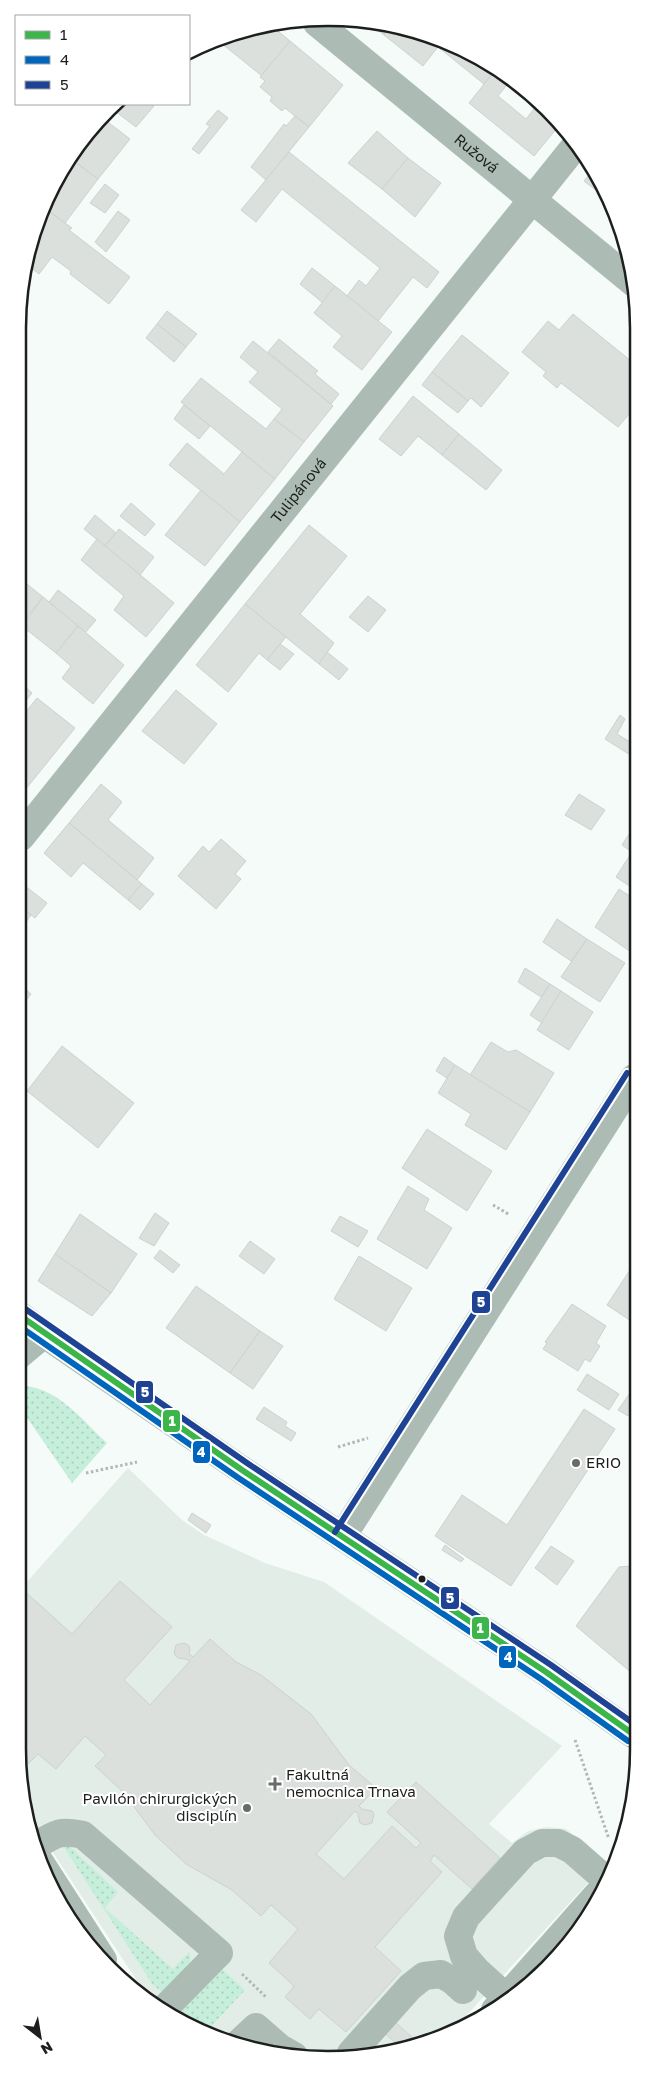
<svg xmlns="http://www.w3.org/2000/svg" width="656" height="2077" viewBox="0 0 656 2077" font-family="'Golos Text',sans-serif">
  <defs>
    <pattern id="grass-dots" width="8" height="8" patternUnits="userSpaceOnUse" patternTransform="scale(1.25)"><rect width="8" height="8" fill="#c6efdb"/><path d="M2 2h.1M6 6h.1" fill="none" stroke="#aaccbc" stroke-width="1.8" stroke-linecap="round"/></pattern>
  </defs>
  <rect width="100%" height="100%" fill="#f5fbf8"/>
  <polygon fill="#e2ede7" points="128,1468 182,1520 204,1535 265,1563 324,1582 562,1746 489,1824 512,1843 528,1831 547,1827 566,1829 607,1862 455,2028 408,2049 288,2057 190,2027 145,1993 31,1819 18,1749 18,1578 25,1584"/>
  <g fill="url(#grass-dots)">
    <path d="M26,1386C60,1390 83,1421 107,1443L72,1483L19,1406V1390Z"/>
    <path d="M67,1844L118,1892L105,1908L173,1969L189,1952C190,1956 191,1959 190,1964C187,1971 169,1990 162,1992L153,1985L63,1846Z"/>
    <polygon points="221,1968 245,1990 206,2032 190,2027 177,2017 178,2014"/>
  </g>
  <g fill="#dce0dd" stroke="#cdd1cf">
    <polygon points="268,23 290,41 262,76 221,43"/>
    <polygon points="370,24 389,24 392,25 384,35"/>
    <polygon points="392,25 441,43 423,66 384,35"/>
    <polygon points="290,41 343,85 309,127 285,108 282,111 270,101 272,97 260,87 265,81 260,77"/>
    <polygon points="441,43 483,59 496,69 484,84 438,47"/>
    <polygon points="496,69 510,81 498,96 526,119 538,104 561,123 534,156 469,103"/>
    <polygon points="122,104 151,104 154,106 136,127 115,111"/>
    <polygon points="218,110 228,118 199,154 192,149 210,126 206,124"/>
    <polygon points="295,116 309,127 266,180 251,167 284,124 286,126"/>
    <polygon points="105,120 130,139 98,179 70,158"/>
    <polygon points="377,131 408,158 382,189 348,163"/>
    <polygon points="289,152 439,272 427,288 413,277 378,321 347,296 359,280 366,286 380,268 282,189 256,222 241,210"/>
    <polygon points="70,158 98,179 65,223 47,210"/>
    <polygon points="408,158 441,183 415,217 382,189"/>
    <polygon points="593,170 607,191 615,218 601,198 601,194 584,181"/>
    <polygon points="105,184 119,195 105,213 90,203"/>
    <polygon points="47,210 72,228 69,230 130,277 109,304 70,274 71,271 52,257 39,274 25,263"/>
    <polygon points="118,211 130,220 106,252 95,242"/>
    <polygon points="312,268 335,286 323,303 300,284"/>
    <polygon points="335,286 392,332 362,370 333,347 342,336 314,313"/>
    <polygon points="167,311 197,334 186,347 157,324"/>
    <polygon points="573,314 636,365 636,406 618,427 561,383 557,388 543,376 546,372 522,352 548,321 559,330"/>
    <polygon points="157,324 186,347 174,362 146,338"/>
    <polygon points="462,335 509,373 481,407 471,398 468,401 432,372"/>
    <polygon points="279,339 318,371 315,374 339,394 331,404 268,352"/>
    <polygon points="253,341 333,406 304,442 274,419 282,409 249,382 258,372 240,357"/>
    <polygon points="432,372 468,401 458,413 422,385"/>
    <polygon points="201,378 266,429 274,419 304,442 275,479 181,402"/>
    <polygon points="413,396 459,434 442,455 418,436 401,456 379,439"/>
    <polygon points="184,405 210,426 199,439 174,419"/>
    <polygon points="459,434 502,470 486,490 442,455"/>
    <polygon points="187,443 224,474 242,452 275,479 240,522 169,465"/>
    <polygon points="201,490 240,522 205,566 165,535"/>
    <polygon points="131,503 155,524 145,536 120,516"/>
    <polygon points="95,515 116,533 105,546 84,529"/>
    <polygon points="309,525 347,556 300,614 334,643 319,664 245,604"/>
    <polygon points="119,529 154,557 140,575 105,546"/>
    <polygon points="97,539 174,603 146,637 114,610 124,596 81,560"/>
    <polygon points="22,580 43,597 22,623"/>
    <polygon points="58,590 96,620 85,633 49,602"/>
    <polygon points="368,596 386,610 368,632 349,617"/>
    <polygon points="43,597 78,626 56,653 22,626"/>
    <polygon points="245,604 286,637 267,660 259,653 228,692 196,665"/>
    <polygon points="78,626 124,665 93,704 62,678 71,666 56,653"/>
    <polygon points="280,644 294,654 280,670 267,660"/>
    <polygon points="327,652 348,669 339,680 319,664"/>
    <polygon points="22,684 32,693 22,706"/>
    <polygon points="176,690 217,724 184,764 142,731"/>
    <polygon points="37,698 75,728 21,795 22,717"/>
    <polygon points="620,715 625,719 617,734 635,745 635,758 605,739"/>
    <polygon points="101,784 122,802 108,820 154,858 137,880 69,823"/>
    <polygon points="579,794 605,810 591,830 565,815"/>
    <polygon points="69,823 142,884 128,900 83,863 71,877 44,853"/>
    <polygon points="633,828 635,829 634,889 616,877 632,852 622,845"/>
    <polygon points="221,839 246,861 235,874 241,879 216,909 178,876 203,846 209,852"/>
    <polygon points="21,883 47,903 35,918 21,907"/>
    <polygon points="142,884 154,894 140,910 128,900"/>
    <polygon points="619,889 634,899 634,947 631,952 595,927"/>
    <polygon points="21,907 31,915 26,922 21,918"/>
    <polygon points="557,919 587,939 571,961 543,942"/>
    <polygon points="587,939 625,963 600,1002 561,977"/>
    <polygon points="525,968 550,984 541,997 518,982"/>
    <polygon points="550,984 561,991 542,1023 530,1015"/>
    <polygon points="21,985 31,994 21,1007"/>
    <polygon points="561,991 593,1012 569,1050 537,1030"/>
    <polygon points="491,1042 508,1052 516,1050 554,1073 530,1112 470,1075"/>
    <polygon points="62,1046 134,1103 98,1148 27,1091"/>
    <polygon points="444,1057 455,1065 447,1078 436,1071"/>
    <polygon points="455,1065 530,1112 506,1150 465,1125 471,1114 438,1093"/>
    <polygon points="427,1129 492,1171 467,1211 402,1168"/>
    <polygon points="408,1186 429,1199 424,1210 452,1228 427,1269 377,1239"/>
    <polygon points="155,1213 169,1223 154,1246 139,1238"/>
    <polygon points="80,1214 137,1254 111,1293 55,1254"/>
    <polygon points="340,1216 368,1231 358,1247 331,1231"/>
    <polygon points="250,1241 275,1259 264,1274 239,1256"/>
    <polygon points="160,1250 180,1265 173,1273 154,1258"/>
    <polygon points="55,1254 111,1293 92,1316 38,1281"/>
    <polygon points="359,1256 412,1288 386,1331 334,1299"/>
    <polygon points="630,1270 634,1272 634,1323 607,1305"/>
    <polygon points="196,1286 260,1331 230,1373 166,1328"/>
    <polygon points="572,1304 606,1326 596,1343 600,1346 590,1362 585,1359 578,1371 543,1349 547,1343 545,1342"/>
    <polygon points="260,1331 283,1346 253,1389 230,1373"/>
    <polygon points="587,1374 619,1394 609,1410 577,1390"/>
    <polygon points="632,1390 633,1408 628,1416 618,1410"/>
    <polygon points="264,1407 287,1422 285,1426 296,1433 291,1441 256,1419"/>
    <polygon points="584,1409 615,1429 511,1586 435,1536 462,1495 507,1525"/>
    <polygon points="192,1513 211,1525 206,1533 188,1520"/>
    <polygon points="445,1545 464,1559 461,1562 442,1550"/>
    <polygon points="551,1546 574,1561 557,1585 535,1568"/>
    <polygon points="631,1566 633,1568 633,1674 576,1626 619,1567"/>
    <polygon points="120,1581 172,1627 124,1680 150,1705 190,1661 186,1659 178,1658 174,1654 176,1645 184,1643 188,1645 190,1648 189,1654 193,1657 210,1639 236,1662 261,1675 311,1714 349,1765 376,1788 359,1806 362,1809 372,1811 374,1814 372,1823 365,1825 360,1823 358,1814 355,1811 316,1854 344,1879 392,1826 416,1848 421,1843 387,1812 416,1782 500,1858 472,1889 434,1855 430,1861 442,1872 375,1947 401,1971 346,2032 319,2009 310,2019 285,1997 294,1986 269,1963 298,1929 271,1905 261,1916 232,1890 186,1864 155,1835 124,1793 95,1766 106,1755 85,1736 56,1769 38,1754 26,1766 20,1760 18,1749 18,1683 20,1680 18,1677 18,1589 20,1587 72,1634"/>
    <polygon points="395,2022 412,2037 402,2048 384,2033"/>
  </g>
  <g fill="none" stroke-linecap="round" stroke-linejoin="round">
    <g stroke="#afbab5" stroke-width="3" stroke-dasharray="2.5 2.5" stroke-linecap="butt">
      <polyline points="493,1205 510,1215"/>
      <polyline points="338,1447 368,1438"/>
      <polyline points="86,1473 137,1462"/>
      <polyline points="575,1740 609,1839"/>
      <polyline points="242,1974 266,1997"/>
    </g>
    <g stroke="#acbcb4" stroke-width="28">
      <path id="s1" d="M317,23L635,284"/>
      <path id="s2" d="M21,837L576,145"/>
      <polyline points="19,1315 44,1334 242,1470 546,1672 633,1734"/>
      <polyline points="19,1355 44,1334"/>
      <polyline points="342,1537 634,1078"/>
      <path d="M37,1845C56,1833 61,1830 83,1835L219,1953L165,2008"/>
      <polyline points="40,1862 103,1960"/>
      <polyline points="506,1997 477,1971 464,1956 458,1936 466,1917 525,1852 542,1843 558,1843 572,1850 604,1878"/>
      <polyline points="495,2010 597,1895"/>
      <polyline points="240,2042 256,2027 280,2048 294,2056"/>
      <polyline points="351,2053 410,1987 424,1976 441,1974 453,1981 463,1990"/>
    </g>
    <g stroke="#fff" stroke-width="10">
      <polyline id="bus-1" points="19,1315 242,1470 546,1672 633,1734"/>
    </g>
    <g stroke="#fff" stroke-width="10">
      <polyline id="bus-2" points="19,1326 237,1477 541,1679 628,1741"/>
    </g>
    <g stroke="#fff" stroke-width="10">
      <g id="bus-3">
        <polyline points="24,1308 247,1463 551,1665 633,1723"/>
        <polyline points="335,1532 627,1073"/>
      </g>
    </g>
    <use href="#bus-1" stroke="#3cb54a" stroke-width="6"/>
    <use href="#bus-2" stroke="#0065bd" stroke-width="6"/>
    <use href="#bus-3" stroke="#1f4394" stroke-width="6"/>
  </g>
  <g fill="#686c6a" stroke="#fff" stroke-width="2">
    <circle cx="576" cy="1463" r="5"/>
    <path d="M272.5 1776.5h5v5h5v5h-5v5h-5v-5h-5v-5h5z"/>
    <circle cx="247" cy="1808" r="5"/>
  </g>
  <circle fill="#1c1f1d" stroke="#fff" stroke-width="2" cx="422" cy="1579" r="4.5"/>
  <g text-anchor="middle" stroke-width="4" stroke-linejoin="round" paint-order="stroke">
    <g font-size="15" fill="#1c1f1d" stroke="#fff">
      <text dy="5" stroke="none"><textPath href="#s1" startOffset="206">Ružová</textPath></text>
      <text dy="5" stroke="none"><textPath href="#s2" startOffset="444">Tulipánová</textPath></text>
    </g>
    <g font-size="15" fill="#1c1f1d" stroke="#fff" text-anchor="start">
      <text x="586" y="1468">ERIO</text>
      <text x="286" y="1780">Fakultná<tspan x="286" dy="17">nemocnica Trnava</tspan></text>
      <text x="237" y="1804" text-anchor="end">Pavilón chirurgických<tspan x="237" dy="17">disciplín</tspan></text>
    </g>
  </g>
  <path d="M0 0H656V2077H0ZM328 26H328A302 302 0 0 1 630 328V1749A302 302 0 0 1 328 2051H328A302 302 0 0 1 26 1749V328A302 302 0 0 1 328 26Z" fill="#fff" fill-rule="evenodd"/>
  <path fill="none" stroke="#1c1f1d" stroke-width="2.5" d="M328 26H328A302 302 0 0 1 630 328V1749A302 302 0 0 1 328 2051H328A302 302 0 0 1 26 1749V328A302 302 0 0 1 328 26Z"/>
  <g stroke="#fff" stroke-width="2">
    <rect x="471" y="1290" width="20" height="24" rx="5" fill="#1f4394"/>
    <rect x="135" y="1380" width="19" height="24" rx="5" fill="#1f4394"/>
    <rect x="162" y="1409" width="19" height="24" rx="5" fill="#3cb54a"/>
    <rect x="192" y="1440" width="19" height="24" rx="5" fill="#0065bd"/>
    <rect x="440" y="1586" width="20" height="24" rx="5" fill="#1f4394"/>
    <rect x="471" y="1616" width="19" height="24" rx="5" fill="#3cb54a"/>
    <rect x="498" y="1645" width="19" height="24" rx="5" fill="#0065bd"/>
  </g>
  <g font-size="14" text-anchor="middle" font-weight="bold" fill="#fff">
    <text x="481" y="1307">5</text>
    <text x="145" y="1397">5</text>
    <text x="172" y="1426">1</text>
    <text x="201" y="1457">4</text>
    <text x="450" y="1603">5</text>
    <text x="480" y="1633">1</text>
    <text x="508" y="1662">4</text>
  </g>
  <rect x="15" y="15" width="175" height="90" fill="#ffffff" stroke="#a4a5a5"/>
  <rect x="25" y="31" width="25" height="8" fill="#3cb54a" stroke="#a4a5a5"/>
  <text x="60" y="40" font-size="15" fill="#1c1f1d">1</text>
  <rect x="25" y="56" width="25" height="8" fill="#0065bd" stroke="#a4a5a5"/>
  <text x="60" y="65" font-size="15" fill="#1c1f1d">4</text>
  <rect x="25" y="81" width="25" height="8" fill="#1f4394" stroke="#a4a5a5"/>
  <text x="60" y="90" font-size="15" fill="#1c1f1d">5</text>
  <g transform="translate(40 2037) rotate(149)" stroke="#ffffff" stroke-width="4" paint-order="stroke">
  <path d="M0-4L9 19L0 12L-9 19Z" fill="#1c1f1d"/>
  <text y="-8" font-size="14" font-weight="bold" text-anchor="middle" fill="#1c1f1d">N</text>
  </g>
</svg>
